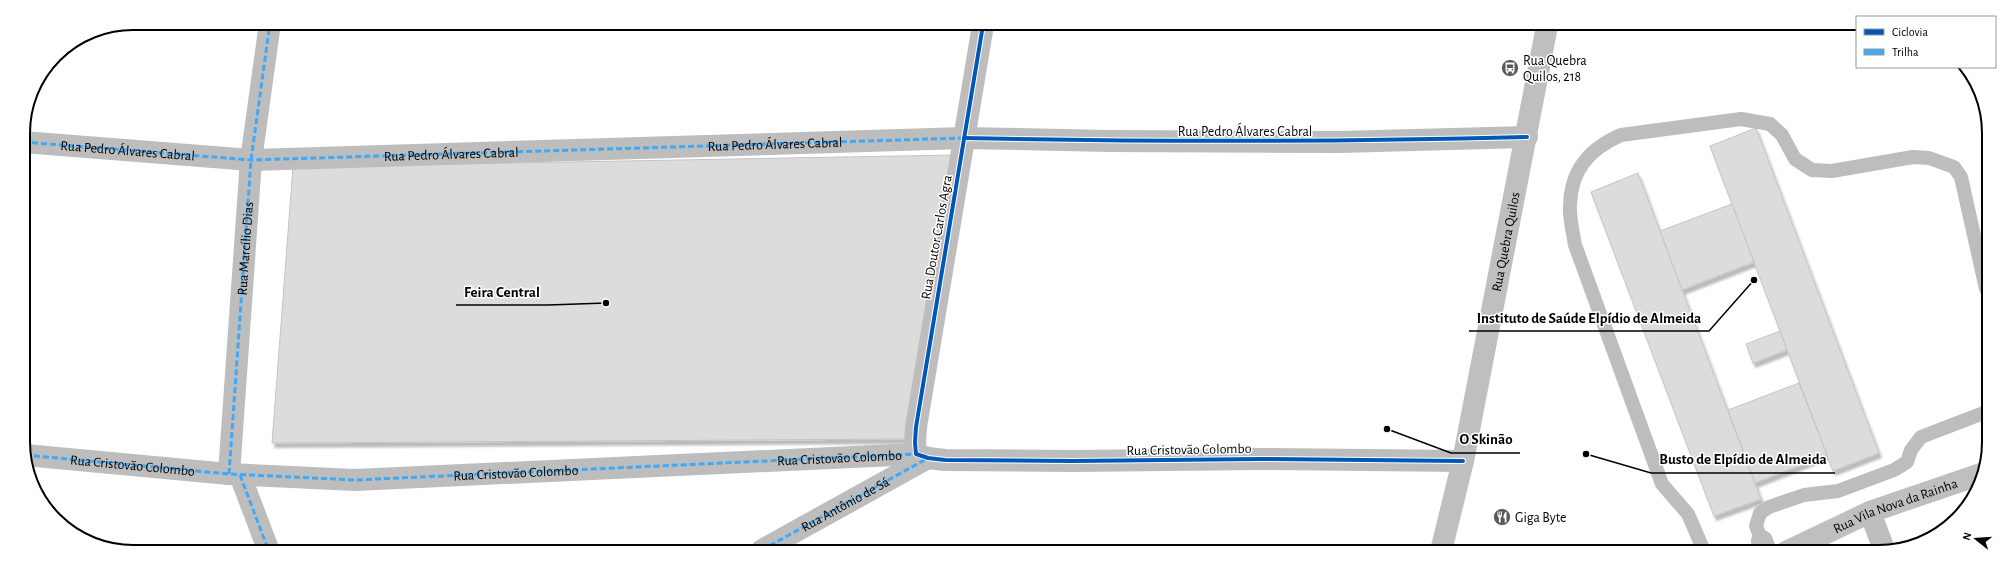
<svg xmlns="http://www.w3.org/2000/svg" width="2012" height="575" viewBox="0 0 2012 575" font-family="'Alegreya Sans',sans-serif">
  <defs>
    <filter id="shadow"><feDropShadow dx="2.5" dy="4.5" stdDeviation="1" flood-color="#0004"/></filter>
  </defs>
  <rect width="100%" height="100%" fill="#fff"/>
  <g fill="#dcdcdc" stroke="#c4c4c4" filter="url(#shadow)">
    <polygon points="1756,128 1879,453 1833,471 1710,146"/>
    <polygon points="954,155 907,439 272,443 293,167"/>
    <polygon points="1638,173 1761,499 1714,516 1591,192"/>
    <polygon points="1732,204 1754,262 1682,290 1660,231"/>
    <polygon points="1780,331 1787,350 1753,363 1746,344"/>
    <polygon points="1799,383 1827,455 1755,483 1728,410"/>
  </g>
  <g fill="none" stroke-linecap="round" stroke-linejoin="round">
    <g stroke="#bdbdbd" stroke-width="14">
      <polyline points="1762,541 1756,526 1760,513 1769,507 1804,495 1838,491 1894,470 1907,462 1911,450 1921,437 1986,412"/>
      <path d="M1704,551L1688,514L1662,484L1575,245C1573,232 1569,218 1570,205C1571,170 1589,149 1621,135L1741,119L1770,124L1782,135L1795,159L1812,170L1832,171L1913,157L1929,158L1954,167L1961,177L1986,289"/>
    </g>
    <g stroke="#bdbdbd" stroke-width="22">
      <path id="s1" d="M23,142L251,160L964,138L1110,141L1339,142L1527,137"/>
      <polyline points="916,454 915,442 916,427 983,25"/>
      <polyline points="25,455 229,474 355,480 916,454 928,458 945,460 1073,461 1260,459 1463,461"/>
      <path id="s2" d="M229,474L251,160L270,23"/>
      <polyline points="240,475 268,549"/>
      <polyline points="1870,512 1885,552"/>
      <polyline points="1762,541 1766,552"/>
      <polyline points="762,550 928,458"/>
    </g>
    <g stroke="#bfbfbf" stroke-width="22">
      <path id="s3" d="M1441,551L1463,461L1547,26"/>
      <path id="s4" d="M1786,552L1870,512L1984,473"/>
    </g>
    <g stroke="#3fa9f5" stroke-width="3" stroke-dasharray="6 3" stroke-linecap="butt">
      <polyline points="23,142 251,160 964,138"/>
      <path id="s5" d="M25,455L229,474L355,480L916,454"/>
      <polyline points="229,474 251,160 270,23"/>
      <polyline points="240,475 268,549"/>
      <path id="s6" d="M762,550L928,458"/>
    </g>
    <g stroke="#fff" stroke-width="6">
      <g id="cycleway">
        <polyline points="983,25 916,427 915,442 916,454 928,458 945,460 1073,461 1260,459 1463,461"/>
        <path d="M964,138C1152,142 1339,142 1527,137"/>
      </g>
    </g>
    <use href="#cycleway" stroke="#0057b8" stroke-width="4"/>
  </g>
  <defs>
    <g id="bus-disc" transform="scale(0.9)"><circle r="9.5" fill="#595959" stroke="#fff"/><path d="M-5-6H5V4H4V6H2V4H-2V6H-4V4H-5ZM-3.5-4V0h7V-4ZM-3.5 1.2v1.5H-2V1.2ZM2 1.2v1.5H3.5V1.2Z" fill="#fff"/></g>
    <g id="restaurant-disc" transform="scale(0.9)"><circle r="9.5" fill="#595959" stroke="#fff"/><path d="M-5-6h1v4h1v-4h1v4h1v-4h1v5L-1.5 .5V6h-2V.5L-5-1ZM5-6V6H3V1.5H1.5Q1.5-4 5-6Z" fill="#fff"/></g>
  </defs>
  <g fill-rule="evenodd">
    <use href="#bus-disc" x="1510" y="68"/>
    <use href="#restaurant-disc" x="1502" y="517"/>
  </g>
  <g text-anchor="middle" stroke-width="3" stroke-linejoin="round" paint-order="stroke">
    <g font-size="14" fill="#000" stroke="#fff" text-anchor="start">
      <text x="1523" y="65">Rua Quebra<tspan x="1523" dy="16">Quilos, 218</tspan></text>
      <text x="1515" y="522">Giga Byte</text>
    </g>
    <g font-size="14" fill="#000" stroke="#fff">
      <text x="1245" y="136">Rua Pedro Álvares Cabral</text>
      <text dy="5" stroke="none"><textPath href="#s1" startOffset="753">Rua Pedro Álvares Cabral</textPath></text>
      <text dy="5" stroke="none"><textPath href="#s1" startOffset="105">Rua Pedro Álvares Cabral</textPath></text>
      <text dy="5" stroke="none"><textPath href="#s1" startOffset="429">Rua Pedro Álvares Cabral</textPath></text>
      <text transform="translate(936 237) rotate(-80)" y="5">Rua Doutor Carlos Agra</text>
      <text dy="5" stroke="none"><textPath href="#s3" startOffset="316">Rua Quebra Quilos</textPath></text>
      <text dy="5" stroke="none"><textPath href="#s2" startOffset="226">Rua Marcílio Dias</textPath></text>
      <text transform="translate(1189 449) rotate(-1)" y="5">Rua Cristovão Colombo</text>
      <text dy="5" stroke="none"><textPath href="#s5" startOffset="816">Rua Cristovão Colombo</textPath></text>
      <text dy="5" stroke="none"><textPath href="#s5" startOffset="108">Rua Cristovão Colombo</textPath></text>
      <text dy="5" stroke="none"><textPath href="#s5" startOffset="492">Rua Cristovão Colombo</textPath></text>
      <text dy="5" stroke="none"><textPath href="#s6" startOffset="95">Rua Antônio de Sá</textPath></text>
      <text dy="5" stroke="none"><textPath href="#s4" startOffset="119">Rua Vila Nova da Rainha</textPath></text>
    </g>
  </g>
  <path d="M0 0H2012V575H0ZM133 30H1879A103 103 0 0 1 1982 133V442A103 103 0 0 1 1879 545H133A103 103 0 0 1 30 442V133A103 103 0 0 1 133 30Z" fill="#fff" fill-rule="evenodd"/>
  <path fill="none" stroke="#000" stroke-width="2" d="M133 30H1879A103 103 0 0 1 1982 133V442A103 103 0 0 1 1879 545H133A103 103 0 0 1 30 442V133A103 103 0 0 1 133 30Z"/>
  <path fill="none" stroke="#000" stroke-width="1.5" d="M606 303L548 305H456M1754 280L1709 331H1469M1387 429L1451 453H1520M1586 454L1651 473H1835"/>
  <g fill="#000" stroke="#fff" stroke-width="1.5">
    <circle cx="606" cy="303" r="4"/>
    <circle cx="1754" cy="280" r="4"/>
    <circle cx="1387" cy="429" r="4"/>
    <circle cx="1586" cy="454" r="4"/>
  </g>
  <g font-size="15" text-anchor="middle" font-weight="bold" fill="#000" stroke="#fff" stroke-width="3" stroke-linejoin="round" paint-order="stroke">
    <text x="502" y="297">Feira Central</text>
    <text x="1589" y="323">Instituto de Saúde Elpídio de Almeida</text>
    <text x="1486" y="444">O Skinão</text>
    <text x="1743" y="464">Busto de Elpídio de Almeida</text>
  </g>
  <rect x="1856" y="16" width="140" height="52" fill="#ffffff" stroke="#999999"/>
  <rect x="1864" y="29" width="20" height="6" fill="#0057b8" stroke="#999999"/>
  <text x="1892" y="36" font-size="12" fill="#000000">Ciclovia</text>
  <rect x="1864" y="49" width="20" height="6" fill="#3fa9f5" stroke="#999999"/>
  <text x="1892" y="56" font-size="12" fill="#000000">Trilha</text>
  <g transform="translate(1976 539) rotate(287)" stroke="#ffffff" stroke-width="3" paint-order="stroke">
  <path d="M0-3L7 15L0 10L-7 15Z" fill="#000000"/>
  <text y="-6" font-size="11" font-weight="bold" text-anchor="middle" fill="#000000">N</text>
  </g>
</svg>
